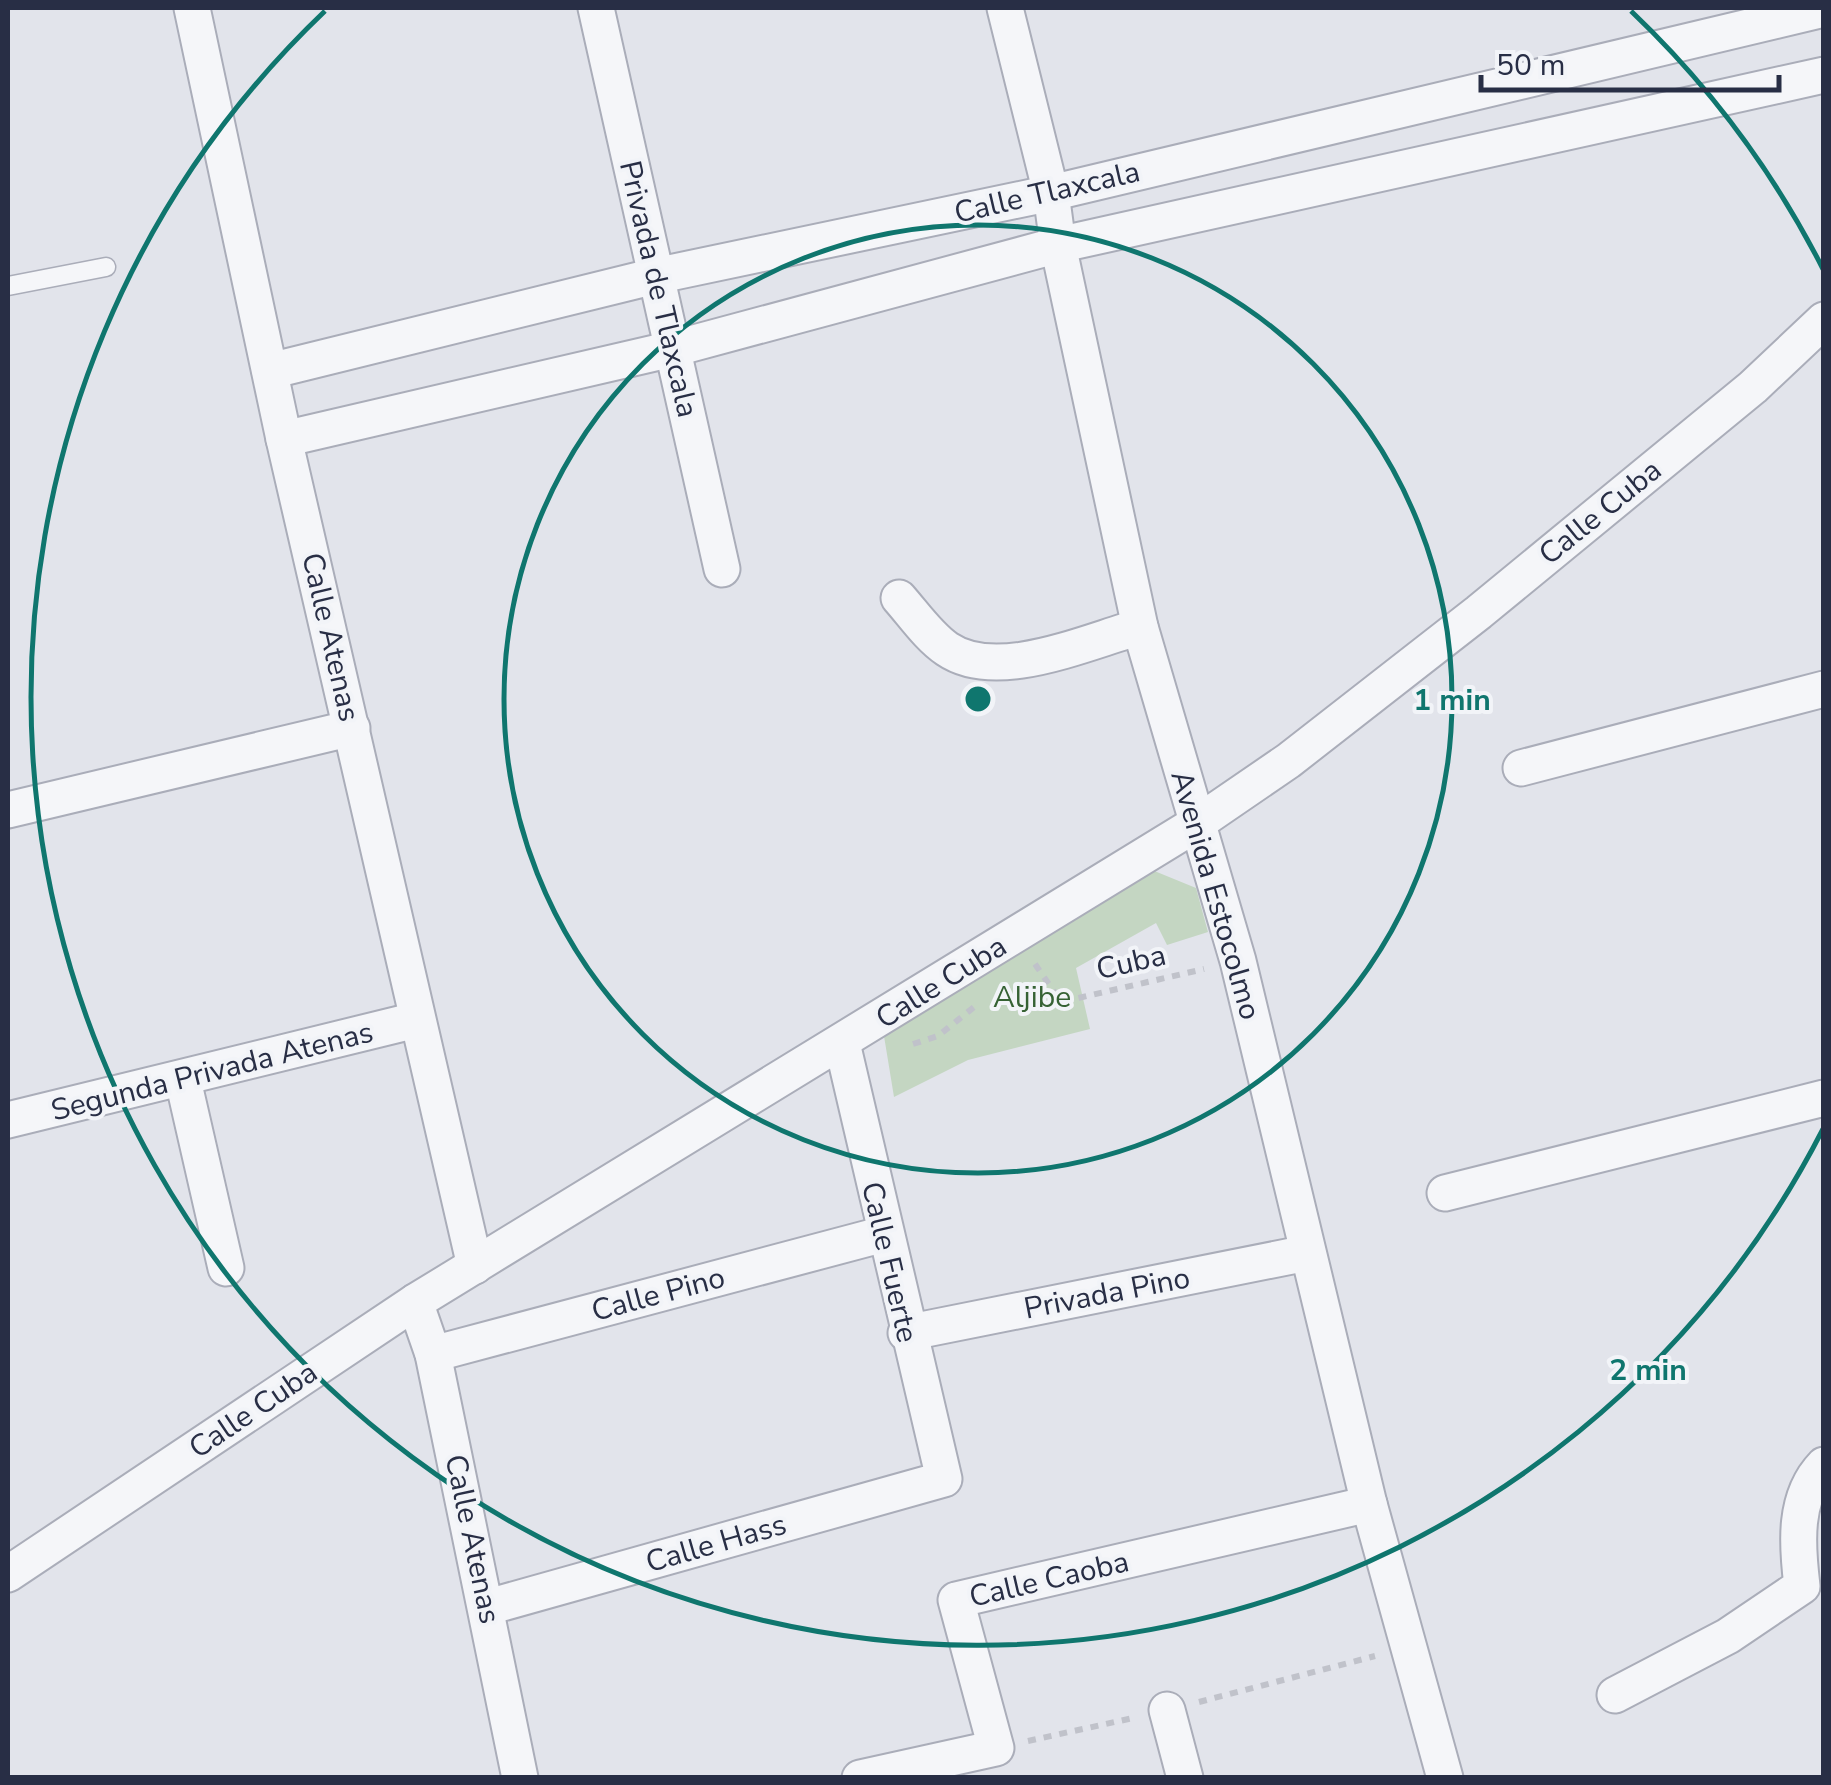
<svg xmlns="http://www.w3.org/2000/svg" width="1831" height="1785" viewBox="0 0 1831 1785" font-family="'Nunito Sans',sans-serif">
  <rect width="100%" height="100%" fill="#e2e4eb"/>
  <polygon fill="#c4d6c2" points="1152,870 1196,888 1208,932 1167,945 1156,923 1076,968 1090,1029 968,1060 894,1097 884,1036"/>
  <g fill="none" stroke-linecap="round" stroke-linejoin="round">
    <g stroke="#aaadb9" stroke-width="21">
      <polyline id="lane" points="8,286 106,267"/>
    </g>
    <g stroke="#aaadb9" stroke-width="39">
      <g id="street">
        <polyline points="192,8 284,439 475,1266"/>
        <polyline points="596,8 722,569"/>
        <polyline points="1005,8 1051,193 1058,245 1140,627 1238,961 1369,1504 1445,1778"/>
        <polyline points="270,371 655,276 1051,193 1824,9"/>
        <polyline points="284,439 672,349 1058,245 1824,75"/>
        <path d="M899,598C914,615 929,637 947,649C997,683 1085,642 1140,627"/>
        <polyline points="1521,768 1824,689"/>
        <polyline points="8,810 352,728"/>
        <polyline points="183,1080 226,1268"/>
        <polyline points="8,1120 416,1020"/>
        <polyline points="1445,1193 1824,1098"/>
        <polyline points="415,1302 433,1354 520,1778"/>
        <polyline points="906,1333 1307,1253"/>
        <polyline points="433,1354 884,1234"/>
        <polyline points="8,1574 415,1302 1196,824 1288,761 1479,612 1753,387 1824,320"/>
        <polyline points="488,1607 944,1479 842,1043"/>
        <path d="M1615,1695L1728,1636L1802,1586C1797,1545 1793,1497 1824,1465"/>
        <polyline points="1167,1710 1185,1778"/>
        <polyline points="860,1778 996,1748 956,1600 1369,1504"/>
      </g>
    </g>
    <g stroke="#c0c2ca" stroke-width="6" stroke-dasharray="8 8" stroke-linecap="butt">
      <polyline points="1035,964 1061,1002 1204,969"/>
      <polyline points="913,1044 938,1036 974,1007"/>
      <polyline points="1199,1702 1375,1656"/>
      <polyline points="1028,1741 1133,1718"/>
    </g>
    <use href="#lane" stroke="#f5f6f9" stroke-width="18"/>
    <use href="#street" stroke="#f5f6f9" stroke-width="35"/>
  </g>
  <g fill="none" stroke="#0f766e" stroke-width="5">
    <circle cx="978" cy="699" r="474"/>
    <path d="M1823 1129A948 948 0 1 1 325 11M1631 11A948 948 0 0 1 1823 269"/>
  </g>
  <g text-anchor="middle" stroke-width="8" stroke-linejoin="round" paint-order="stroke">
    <g font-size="30" fill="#282e45" stroke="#f2f4f8">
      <text transform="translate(1047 192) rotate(-13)" y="10">Calle Tlaxcala</text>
      <text transform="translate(659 289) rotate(77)" y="10">Privada de Tlaxcala</text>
      <text transform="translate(1600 512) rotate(-39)" y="10">Calle Cuba</text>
      <text transform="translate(331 637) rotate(77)" y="10">Calle Atenas</text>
      <text transform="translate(1216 895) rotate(74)" y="10">Avenida Estocolmo</text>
      <text transform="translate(1131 962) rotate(-13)" y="10">Cuba</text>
      <text transform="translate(941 982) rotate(-32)" y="10">Calle Cuba</text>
      <text transform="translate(212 1071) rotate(-14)" y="10">Segunda Privada Atenas</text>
      <text transform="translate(890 1262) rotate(77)" y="10">Calle Fuerte</text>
      <text transform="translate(1107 1293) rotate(-11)" y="10">Privada Pino</text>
      <text transform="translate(658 1294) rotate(-15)" y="10">Calle Pino</text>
      <text transform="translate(253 1410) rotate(-34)" y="10">Calle Cuba</text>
      <text transform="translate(473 1539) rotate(78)" y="10">Calle Atenas</text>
      <text transform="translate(716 1543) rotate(-16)" y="10">Calle Hass</text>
      <text transform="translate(1049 1579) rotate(-13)" y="10">Calle Caoba</text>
    </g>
    <g font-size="30" fill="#366234" stroke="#f2f4f8">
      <text x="1032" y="1007">Aljibe</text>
    </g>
  </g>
  <circle cx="978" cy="699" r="15" fill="#0f766e" stroke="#f2f4f8" stroke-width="5"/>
  <g font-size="30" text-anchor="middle" font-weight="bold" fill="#0f766e" stroke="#f2f4f8" stroke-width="8" stroke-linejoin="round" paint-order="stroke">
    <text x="1452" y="710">1 min</text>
    <text x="1648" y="1380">2 min</text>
  </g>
  <rect width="1831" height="1785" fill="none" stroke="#282e45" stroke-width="20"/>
  <path d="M1481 75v15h298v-15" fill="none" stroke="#282e45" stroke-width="5"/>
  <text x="1496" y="75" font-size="30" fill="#282e45" stroke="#f2f4f8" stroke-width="8" paint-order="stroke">50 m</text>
</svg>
